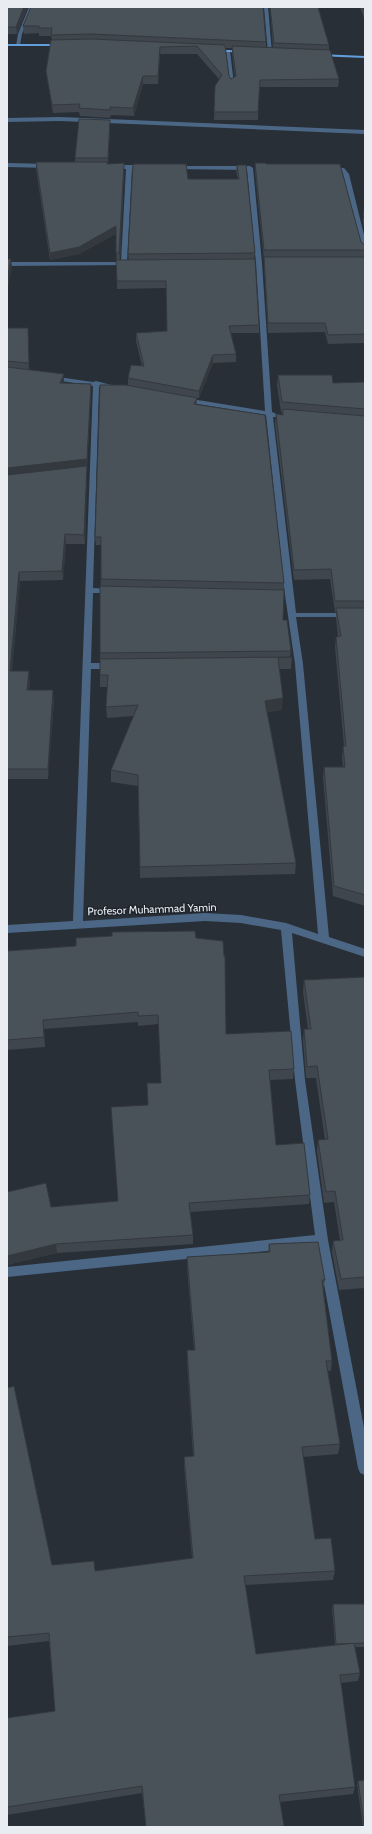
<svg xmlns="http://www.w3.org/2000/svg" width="372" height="1834" viewBox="0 0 372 1834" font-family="Cabin,sans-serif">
  <rect width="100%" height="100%" fill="#282f37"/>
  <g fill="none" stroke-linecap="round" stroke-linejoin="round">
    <g fill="#4b6785" fill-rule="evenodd">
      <polygon points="29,7 33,7 22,34 20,45 16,46 18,34"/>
      <polygon points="264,7 268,7 272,53 270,54 268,53"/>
      <polygon points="228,50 230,51 234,84 232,85 230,84 226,51"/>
      <polygon points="60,117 365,130 365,134 60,121 7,122 7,118"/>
      <polygon points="7,163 50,164 53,166 50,168 7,167"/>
      <polygon points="112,165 146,165 149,167 146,169 132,169 127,262 131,263 131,265 7,266 7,262 121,262 126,169 110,168 109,167"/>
      <polygon points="174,166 250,166 253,168 262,263 272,412 279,415 276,417 273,417 296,613 365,613 365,617 296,617 303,664 329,937 365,949 365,957 292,933 305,1080 328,1240 365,1433 365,1475 360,1473 358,1468 317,1246 7,1277 7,1267 315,1235 295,1080 281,930 241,923 205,921 7,933 7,925 73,921 93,386 49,379 48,378 51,376 93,382 96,381 123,388 120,390 99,387 93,588 114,589 118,591 114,593 93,593 91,663 112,663 116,666 112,669 91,669 83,921 205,913 241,915 286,923 318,934 295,664 285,595 266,415 185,402 182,400 185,398 265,411 256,263 247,170 172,169 171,168"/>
      <polygon points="326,167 344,168 349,174 365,239 365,253 362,251 343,174 340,171 326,169"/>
    </g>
    <g fill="#629edb" fill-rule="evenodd">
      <polygon points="7,44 63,44 65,45 63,46 7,46"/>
      <polygon points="211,49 245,51 247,52 245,53 213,51"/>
      <polygon points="319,54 365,56 365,58 317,56"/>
    </g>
  </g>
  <g fill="#3f464d" fill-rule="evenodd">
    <polygon points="7,7 28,7 17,34 7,34"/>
    <path d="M31,7L266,42V47L273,48L270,7H318L329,45V50L339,79L338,87H259L258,120H214L215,86L219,79L197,54H160L158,84H143L134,116L111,115L110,118L80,116L79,112L53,113L47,79L46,71L52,40L51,36H39V33L24,34L23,26ZM225,48H232V53L235,77L231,79L229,76Z"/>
    <polygon points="360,7 365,7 365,21"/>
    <polygon points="110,125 108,163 107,163 107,164 124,170 120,260 129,260 128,254 188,179 238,179 236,171 237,165 255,253 254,259 259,325 259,333 231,333 236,354 236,362 213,363 199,398 197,398 197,404 284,583 283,620 291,651 290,657 292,657 291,669 279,669 282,710 267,712 296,863 295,874 140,878 138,786 111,782 111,770 134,716 107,718 106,707 107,687 100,687 100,675 101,545 96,545 95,537 128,385 128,378 142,366 136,341 136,333 167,331 166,288 117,289 116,234 79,254 50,260 36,169 36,162 75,162 75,158"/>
    <polygon points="255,163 266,164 365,245 365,343 328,344 325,332 268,333 264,266 264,260 255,172"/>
    <polygon points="365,208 365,233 363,223 363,214"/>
    <polygon points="7,325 8,328 28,328 29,370 64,383 91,384 91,393 87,469 87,476 85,544 66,544 63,580 20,581 12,671 30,681 29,690 54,700 48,779 7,779"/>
    <polygon points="278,375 333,383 365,382 365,906 333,896 323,777 324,767 343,767 342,756 343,746 344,746 335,647 336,637 338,637 336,618 336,612 335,612 330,579 294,580 275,424 276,414 282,415 282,412 281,412 277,385"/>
    <polygon points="196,938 226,1034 294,1069 293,1079 270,1080 276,1145 310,1195 309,1204 190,1212 193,1235 193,1244 57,1253 7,1265 7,1192 51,1207 117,1201 148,1105 161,1083 159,1024 138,1026 138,1022 44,1029 45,1047 7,1050 7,951"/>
    <polygon points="365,977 365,1288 339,1290 332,1252 333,1241 340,1240 334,1202 324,1203 317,1151 318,1140 325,1140 316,1078 306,1078 303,1041 304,1029 308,1029 303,992 304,980"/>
    <polygon points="269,1244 325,1280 323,1290 332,1361 331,1371 328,1371 340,1444 338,1454 303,1457 315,1539 335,1571 333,1580 245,1585 256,1654 335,1645 332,1608 333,1604 365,1611 365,1647 355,1647 360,1673 358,1681 341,1683 355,1787 353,1794 280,1802 283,1827 146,1827 142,1793 7,1815 7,1718 55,1711 49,1641 7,1646 7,1388 52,1565 96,1571 192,1558 184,1467 184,1457 193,1456 187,1361 187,1350 194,1350 187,1268 187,1257 268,1252"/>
    <polygon points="365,1780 365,1827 363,1827 357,1784 358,1781"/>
  </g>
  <g fill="#33393e">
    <polygon points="24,7 28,7 17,34 16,27"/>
    <polygon points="160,47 160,54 158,84 158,76"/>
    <polygon points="143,76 143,84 134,116 133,108"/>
    <polygon points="110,120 110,125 108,163 108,158"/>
    <polygon points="124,163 124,170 120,260 119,253"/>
    <polygon points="116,226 116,234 79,254 50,260 50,253"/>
    <polygon points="11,259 12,267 7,293 7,281"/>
    <polygon points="213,355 213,363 199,398 199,391"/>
    <polygon points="64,374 64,383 60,383"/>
    <polygon points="91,384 91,393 87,469 87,476 85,544 84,535 7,477 7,468"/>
    <polygon points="65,534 66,544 63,580 62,571"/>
    <polygon points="19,572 20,581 11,681 10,671"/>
    <polygon points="29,671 30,681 28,700 27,690"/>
    <polygon points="53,690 54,700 48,779 48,769"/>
    <polygon points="283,698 282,710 264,713 265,701"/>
    <polygon points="56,1244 57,1253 7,1265 7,1256"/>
  </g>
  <g fill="#495159" stroke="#33393e">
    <polygon points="7,7 24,7 16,27 7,27"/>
    <polygon points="31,7 263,7 266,42 91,34 51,35 52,28 39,28 39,26 23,26"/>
    <polygon points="270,7 318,7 329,45 274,43"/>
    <polygon points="363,7 365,7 365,13"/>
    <polygon points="91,39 225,45 229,76 231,79 236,76 232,46 330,50 339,79 260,80 258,112 214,112 215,86 222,75 197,46 160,47 158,76 143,76 133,108 110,107 110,110 79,108 80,104 52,105 46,71 51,40"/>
    <polygon points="79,119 110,120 108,158 75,158"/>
    <polygon points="36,162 107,162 107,164 124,163 119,253 116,253 116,226 79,247 50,253"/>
    <polygon points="255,163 266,163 266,164 340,164 361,242 365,245 365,250 264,250"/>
    <polygon points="133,164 186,164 188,179 239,179 237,165 246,165 255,253 128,254"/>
    <polygon points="365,208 365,221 363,214"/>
    <polygon points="264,257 365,257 365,334 328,335 325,323 268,323"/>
    <polygon points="7,259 11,259 7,281"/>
    <polygon points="255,259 259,325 229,326 236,354 213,355 199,391 128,378 131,365 144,366 136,333 167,331 166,281 117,281 116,260"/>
    <polygon points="7,325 8,325 8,328 28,328 29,363 7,361"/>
    <polygon points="7,367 64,374 60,383 91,384 87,459 7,468"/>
    <polygon points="278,375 332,375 333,383 365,382 365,409 282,402"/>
    <polygon points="100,385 126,385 197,398 194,404 265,415 284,583 101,579 101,537 95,537"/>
    <polygon points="283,409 365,416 365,601 335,601 331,569 294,570 276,414 283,415"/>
    <polygon points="87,466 84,535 65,534 62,571 19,572 10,671 29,671 27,690 53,690 48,769 7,769 7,475"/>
    <polygon points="100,586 284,590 283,620 287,620 291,651 100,653"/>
    <polygon points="336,608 365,608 365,895 334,886 324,767 345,767 343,746 346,746 336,637 341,636"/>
    <polygon points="292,657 278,658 283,698 265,701 296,863 140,867 138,775 111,770 138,705 106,707 108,675 100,675 100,659"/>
    <polygon points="195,931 196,938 223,941 224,956 225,956 226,1034 291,1031 294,1069 269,1070 276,1145 304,1143 310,1195 189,1203 193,1235 56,1244 7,1256 7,1192 46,1183 51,1207 118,1201 111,1107 148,1105 147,1083 161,1083 158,1015 138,1016 138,1012 43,1020 44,1037 7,1040 7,951 76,946 76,938 112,936 112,932"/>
    <polygon points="365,977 365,1277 341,1279 333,1241 343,1240 335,1191 326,1192 318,1140 328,1139 317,1066 307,1067 304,1029 311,1029 304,980"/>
    <polygon points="318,1242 325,1280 322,1280 332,1361 326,1361 340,1444 302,1447 315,1539 331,1538 335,1571 244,1576 256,1654 354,1643 360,1673 340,1675 355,1787 279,1795 284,1826 274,1827 146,1827 142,1786 7,1807 7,1718 55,1711 49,1633 7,1637 7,1388 14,1386 52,1565 94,1561 95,1571 193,1558 184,1457 194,1456 187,1350 195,1350 187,1257 270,1252 269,1244"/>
    <polygon points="333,1604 364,1604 365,1611 365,1643 336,1644"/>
    <polygon points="365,1780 365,1824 364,1824 358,1781"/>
  </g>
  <g text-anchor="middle" stroke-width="3" stroke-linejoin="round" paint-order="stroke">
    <g font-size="11" fill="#e9edf2" stroke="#1f252d">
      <text transform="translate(152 909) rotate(-2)" y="4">Profesor Muhammad Yamin</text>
    </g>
  </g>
  <rect width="372" height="1834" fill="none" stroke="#e9edf2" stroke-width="16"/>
</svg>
